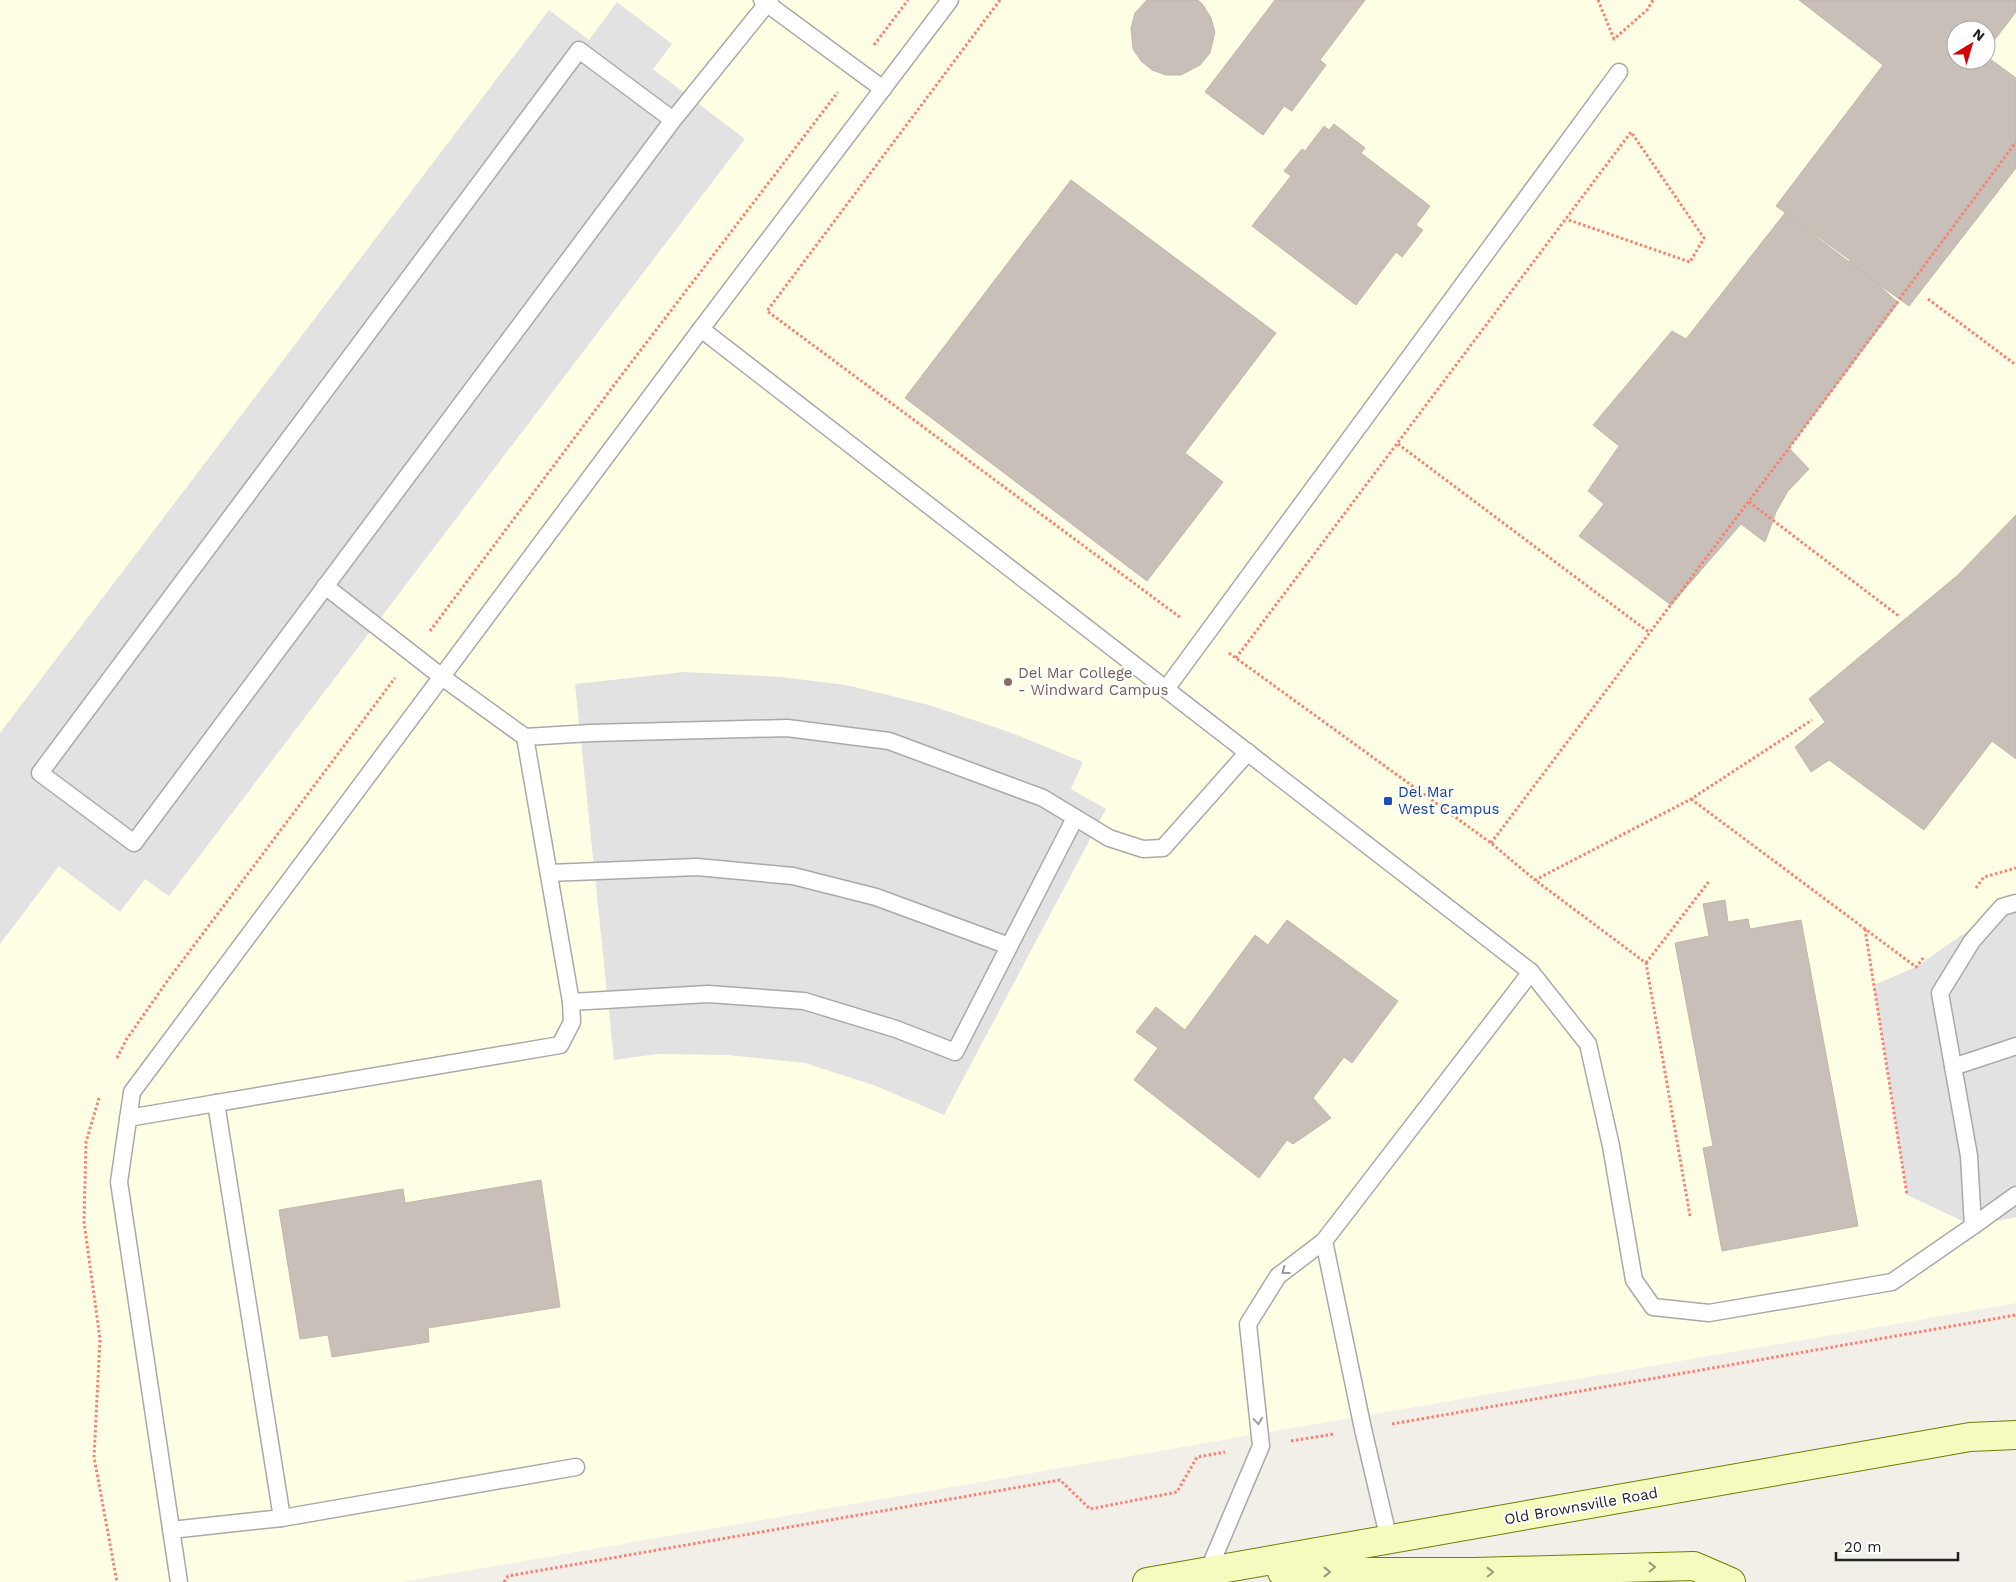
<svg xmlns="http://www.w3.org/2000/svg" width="2016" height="1582" viewBox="0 0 2016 1582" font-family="'Work Sans',sans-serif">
  <rect width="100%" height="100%" fill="#f2efe9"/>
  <path fill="#ffffe5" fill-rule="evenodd" d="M0,0H2016V1303L402,1582H0ZM1956,30H1986V60H1956Z"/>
  <g fill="#e2e2e2">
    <polygon points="617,2 672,44 653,69 745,139 169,896 145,879 120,912 59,866 0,944 0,733 549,10 589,40"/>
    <polygon points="684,672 781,677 846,685 929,705 1009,732 1083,762 1071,789 1106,809 944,1115 876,1086 805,1063 728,1055 657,1054 614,1060 575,684"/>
    <polygon points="2016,903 2016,1217 1973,1226 1907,1195 1874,985 1916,967 2002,907"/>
  </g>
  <g fill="#c7bfb8" stroke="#c4b6ab">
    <polygon points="1147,0 1198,0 1203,5 1211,18 1215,32 1210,53 1200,65 1181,75 1166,75 1152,70 1141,61 1133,49 1131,28 1135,13"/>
    <polygon points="1275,0 1365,0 1320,60 1326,65 1292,111 1284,106 1263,135 1205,92"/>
    <polygon points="1799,0 2016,0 2016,12 1986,51 1986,30 1956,30 1956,60 1986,60 1986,56 2016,78 2016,168 1909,306 1877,283 1851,314 1826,294 1850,260 1776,206 1883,65"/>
    <polygon points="1334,124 1365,148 1361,153 1430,206 1416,225 1423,230 1402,257 1396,252 1356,305 1252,226 1291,176 1284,171 1302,149 1305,151 1324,126 1329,130"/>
    <polygon points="1071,180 1276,333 1185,453 1223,482 1147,581 905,398"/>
    <polygon points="1785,213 1877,283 1898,303 1789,448 1809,469 1788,491 1776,512 1765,542 1741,524 1671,605 1579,536 1604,504 1588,491 1619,446 1593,425 1672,331 1686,339"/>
    <polygon points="2016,515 2016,759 1992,741 1924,830 1829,760 1811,772 1795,747 1825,722 1809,699 1958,575"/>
    <polygon points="1725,900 1728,922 1748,919 1750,929 1801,920 1858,1226 1722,1251 1703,1148 1713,1146 1675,943 1709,936 1703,904"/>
    <polygon points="1287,920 1398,1001 1352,1063 1344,1057 1313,1098 1331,1118 1293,1144 1287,1140 1259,1178 1134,1080 1158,1048 1136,1032 1156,1007 1185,1030 1255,935 1268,945"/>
    <polygon points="541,1180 560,1307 428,1328 429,1342 332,1357 328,1335 300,1339 279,1210 403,1189 405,1203"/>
  </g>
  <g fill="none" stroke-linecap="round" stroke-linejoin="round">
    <g stroke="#a9a9a9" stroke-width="19">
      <g id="lane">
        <polyline points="762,0 883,89"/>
        <polyline points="673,120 579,50 40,773 134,843 673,120 770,0"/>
        <polyline points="701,329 950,0"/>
        <polyline points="325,586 442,677 525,737 591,733 787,728 889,741 1043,798 1109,838 1143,849 1163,848 1248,752"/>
        <polyline points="1166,689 1619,72"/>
        <polyline points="549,873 697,867 793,876 876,897 1009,946"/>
        <polyline points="1531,972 1588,1044 1611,1146 1634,1280 1653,1307 1709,1313 1892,1282 1973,1226 1969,1156 1940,993 1972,941 2002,907 2016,903"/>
        <polyline points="571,1002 708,994 804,1001 896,1029 955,1052 1075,818"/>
        <polyline points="1953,1067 2016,1046"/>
        <polyline points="128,1118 560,1045 572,1022 571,1002 525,737"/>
        <polyline points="1973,1226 2016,1195"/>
        <polyline points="282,1518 576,1467"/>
        <polyline points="171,1530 282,1518 216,1103"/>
        <polyline points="1208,1571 1261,1446 1248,1324 1278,1276 1324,1241"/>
        <polyline points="179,1582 119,1182 132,1092 701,329 1531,972 1324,1241 1363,1429 1389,1540"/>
      </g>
    </g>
    <g stroke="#707d05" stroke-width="30">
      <g id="secondary">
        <polyline points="1282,1572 1474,1572 1694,1566 1731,1582"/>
        <polyline points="1147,1582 1970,1437 2016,1435"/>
      </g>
    </g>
    <g stroke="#fa8072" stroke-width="3" stroke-dasharray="2.5 2.5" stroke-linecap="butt">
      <polyline points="1000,0 767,311 1181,618"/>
      <polyline points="1598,0 1614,39 1647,10 1653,0"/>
      <polyline points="874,45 908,0"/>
      <polyline points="1928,299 2016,365"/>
      <polyline points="1398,444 1650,633"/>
      <polyline points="1749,502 1900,617"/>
      <polyline points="430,631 614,385 838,92"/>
      <polyline points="1229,653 1491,843 1535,880"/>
      <polyline points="1236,658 1631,132 1704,238 1690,262 1566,219"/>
      <polyline points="1691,799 1916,967 1924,957"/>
      <polyline points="1491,843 1789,448 2016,142"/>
      <polyline points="1976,888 1984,877 2016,868"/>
      <polyline points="1865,929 1907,1195"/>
      <polyline points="1646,963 1710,880"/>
      <polyline points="117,1058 126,1040 168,980 395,678"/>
      <polyline points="99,1098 86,1142 84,1222 100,1339 94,1457 117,1582"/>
      <polyline points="1690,1216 1646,963 1535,880 1691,799 1812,720"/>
      <polyline points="1392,1424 2016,1315"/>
      <polyline points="1291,1441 1334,1434"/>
      <polyline points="504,1582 508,1576 1060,1480 1090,1509 1177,1492 1197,1457 1225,1452"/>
    </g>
    <use href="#lane" stroke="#fff" stroke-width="16"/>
    <use href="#secondary" stroke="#f7fabf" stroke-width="28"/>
  </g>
  <defs><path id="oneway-chevron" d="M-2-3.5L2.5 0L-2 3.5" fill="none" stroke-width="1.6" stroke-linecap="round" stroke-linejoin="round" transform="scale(1.25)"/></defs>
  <g stroke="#9c9c9c">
    <use href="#oneway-chevron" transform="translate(1285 1271) rotate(143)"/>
    <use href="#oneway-chevron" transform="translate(1258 1421) rotate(84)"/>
  </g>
  <g stroke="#979978">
    <use href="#oneway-chevron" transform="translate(1652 1567) rotate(-1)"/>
    <use href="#oneway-chevron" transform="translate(1327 1572)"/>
    <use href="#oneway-chevron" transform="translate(1490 1572) rotate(-1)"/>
  </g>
  <circle fill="#8d6e63" stroke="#fff" stroke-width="2" cx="1008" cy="682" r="5"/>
  <rect fill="#1a4fb4" stroke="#fff" stroke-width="2" x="1383" y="796" width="10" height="10" rx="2.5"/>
  <g text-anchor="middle" stroke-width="4" stroke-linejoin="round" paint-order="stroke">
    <g font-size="15" fill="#785e54" stroke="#fff" text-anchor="start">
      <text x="1018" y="678">Del Mar College<tspan x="1018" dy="17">- Windward Campus</tspan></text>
    </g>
    <g font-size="15" fill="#164399" stroke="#fff" text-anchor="start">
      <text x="1398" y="797">Del Mar<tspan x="1398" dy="17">West Campus</tspan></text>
    </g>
    <g font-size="15" fill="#222" stroke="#fff">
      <text transform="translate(1581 1506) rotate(-10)" y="5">Old Brownsville Road</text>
    </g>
  </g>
  <g transform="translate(1971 45) rotate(38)"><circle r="24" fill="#ffffff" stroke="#a7a7a7"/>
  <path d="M0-4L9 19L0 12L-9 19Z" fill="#d40000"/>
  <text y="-8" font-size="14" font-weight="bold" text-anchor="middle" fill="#222222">N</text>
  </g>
  <path d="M1836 1552v8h122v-8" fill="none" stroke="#222222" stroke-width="2.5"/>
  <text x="1844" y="1552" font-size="15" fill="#222222" stroke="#ffffff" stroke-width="4" paint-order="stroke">20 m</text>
</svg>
